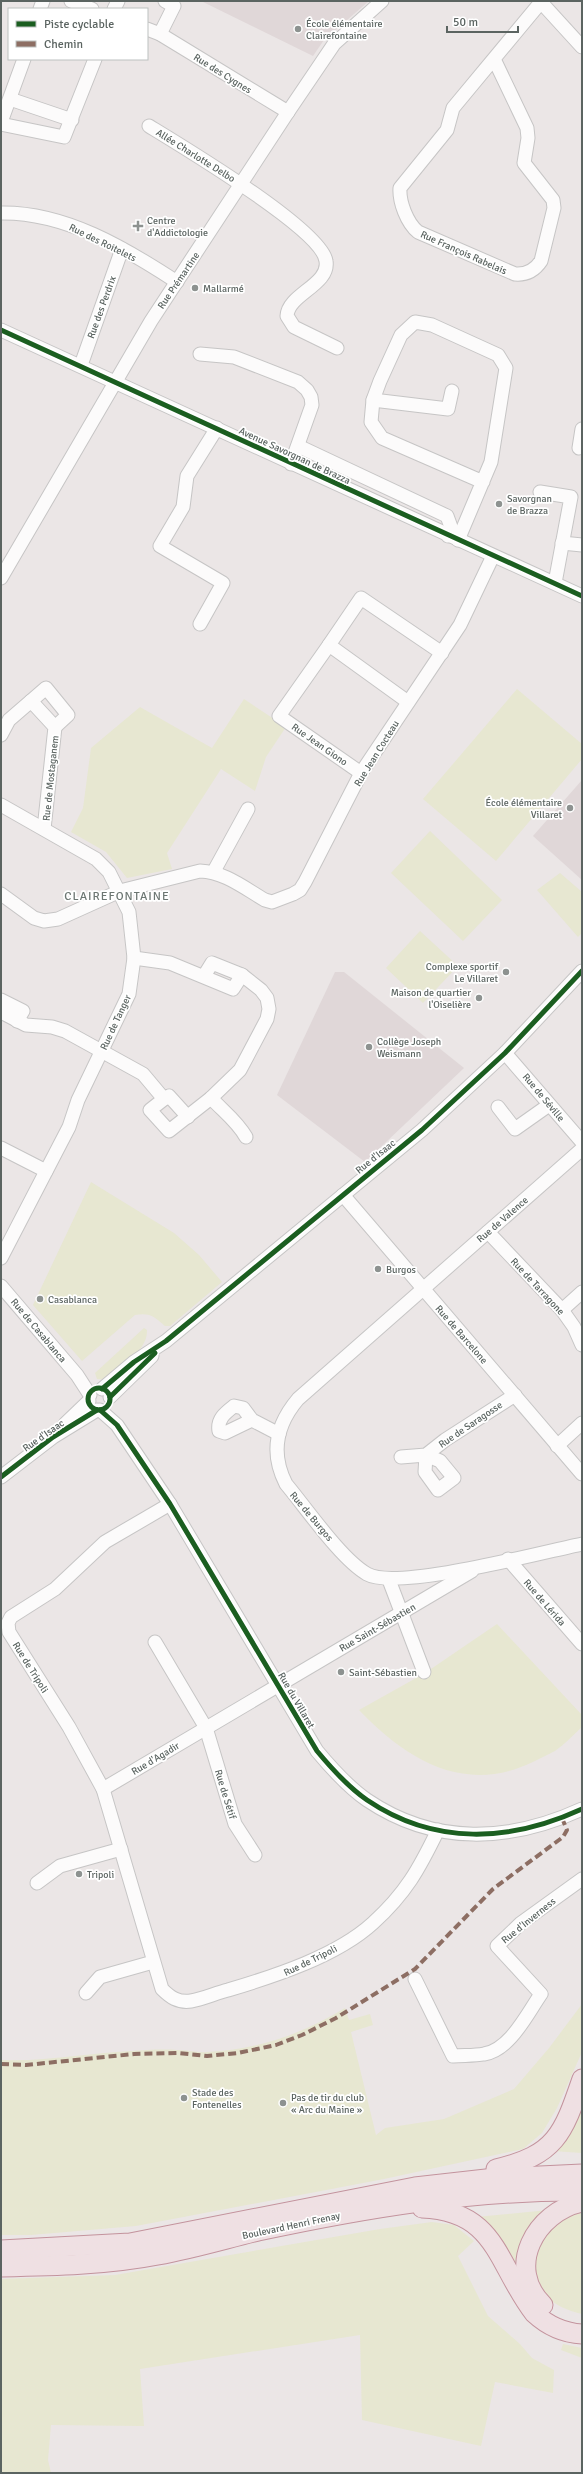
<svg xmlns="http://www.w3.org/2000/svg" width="583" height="2474" viewBox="0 0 583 2474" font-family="Signika,sans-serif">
  <rect width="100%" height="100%" fill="#ebe6e6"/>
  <g fill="#e0d7d8">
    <polygon points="201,1 369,1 324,40 313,56"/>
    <polygon points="582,780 582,880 533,836"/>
    <polygon points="335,972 344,972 464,1068 365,1162 277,1095"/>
  </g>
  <g fill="#e7e7d1">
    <polygon points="517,689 582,744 582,759 496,861 423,799"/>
    <polygon points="244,699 286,727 266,757 255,791 221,769 167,853 172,869 127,878 106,852 71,832 83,808 91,748 140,707 212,748"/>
    <polygon points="430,831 502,900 463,941 391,873"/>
    <polygon points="560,873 582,892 582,933 578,937 537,890"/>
    <polygon points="420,931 458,966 423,1003 386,968"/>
    <path d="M91,1182L174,1233L199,1255L222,1282L170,1326H165C155,1317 150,1312 135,1315L82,1361L33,1305Z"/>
    <path d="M144,1328L147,1330C148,1351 120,1367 106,1380L97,1379L95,1373Z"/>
    <path d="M497,1624L582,1715V1727C573,1735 565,1744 555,1751C548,1755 540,1758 533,1762C464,1795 407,1760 359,1710L425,1673Z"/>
    <path d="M582,2004V2052L557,2108L542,2133L523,2149L384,2179L136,2226L31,2235H1V2060C44,2062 88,2053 131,2051C146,2050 162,2049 177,2050C187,2050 197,2053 207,2052C257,2050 302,2034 345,2008L349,2020L370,2014L373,2025L351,2032L376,2135L385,2128L444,2119L514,2089L549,2048Z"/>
    <polygon points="582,2093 582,2153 552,2151"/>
    <path d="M582,2207V2314C569,2311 554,2305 544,2295C531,2280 531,2250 541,2234C546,2226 573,2213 582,2207Z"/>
    <polygon points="548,2210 522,2274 476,2217"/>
    <polygon points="432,2222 454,2225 474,2241 458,2256 488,2316 520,2344 532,2358 554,2370 553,2393 495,2382 481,2446 362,2420 360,2335 140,2369 144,2426 51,2425 48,2460 51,2473 1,2473 1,2279 115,2275 380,2229"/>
    <polygon points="563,2344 582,2348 582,2358 561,2350"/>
  </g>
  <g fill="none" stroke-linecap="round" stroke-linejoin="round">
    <g stroke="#c6c5c5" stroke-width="15">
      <g id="minor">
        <polyline points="71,1 92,9"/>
        <polyline points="540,1 582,47"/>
        <polyline points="40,9 43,1"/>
        <polyline points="114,9 118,1"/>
        <polyline points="147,29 160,34 288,112"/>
        <polyline points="160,34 174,6 165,1"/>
        <path d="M494,59L527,128L528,138L524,163L553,200L554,208L541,261C535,270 527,275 515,274L418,232C407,223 399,202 400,188L447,130L453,108L541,2"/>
        <polyline points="10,99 72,120"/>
        <polyline points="1,122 24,59"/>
        <polyline points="1,124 64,137 95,59"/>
        <path d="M149,126C180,145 322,230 326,261C330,285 288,294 287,316L294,327L337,348"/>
        <path d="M1,213C65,212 125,248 177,282"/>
        <polyline points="1,330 582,596"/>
        <polyline points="200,354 234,357 298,382 307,390 311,397 312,405 291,464"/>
        <polyline points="81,365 122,249"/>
        <polyline points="373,400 448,409 452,391"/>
        <polyline points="298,446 447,516 451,527 448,536"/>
        <polyline points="579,448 582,429"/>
        <polyline points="540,492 571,497 555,583"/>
        <polyline points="458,540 491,462 506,368 498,355 432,325 415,322 401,335 380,381 373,400 371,422 382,438 483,482"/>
        <polyline points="562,543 582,545"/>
        <polyline points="1,578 151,321 288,112 334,44 382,1"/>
        <polyline points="200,624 223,583 160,546 183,507 187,476 217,428"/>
        <polyline points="329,645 361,598 442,653"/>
        <polyline points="31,701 46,688 68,715 55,727"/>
        <polyline points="1,735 9,720 31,701 55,727 44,829"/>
        <polyline points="361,773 279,716 329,645 408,702"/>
        <polyline points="1,805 96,859 109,872 129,912 134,958 129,994 78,1100 69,1127 1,1258"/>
        <polyline points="214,871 248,809"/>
        <path d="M1,894L34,918L44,921L58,919L120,891L200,871C225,872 244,888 265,900L272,902L293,894L300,890L305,882L361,773L460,625L493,556"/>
        <polyline points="204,976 212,963 242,975"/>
        <polyline points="1,1000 23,1011 17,1021"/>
        <polyline points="1,1012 26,1025 52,1027 65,1031 143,1074 164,1099 150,1110 169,1131 211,1098 240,1070 267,1019 269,1009 267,998 261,990 242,975 233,989 170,963 134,958"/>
        <polyline points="505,1053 582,1142"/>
        <path d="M211,1098C223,1111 237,1121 246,1137"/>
        <polyline points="164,1099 169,1096 188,1117"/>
        <polyline points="498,1107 515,1129 549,1105"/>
        <polyline points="1,1148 46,1171"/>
        <path d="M582,1149L298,1399C276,1425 270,1453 286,1484C307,1509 341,1559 367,1574C397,1591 543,1552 582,1544"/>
        <polyline points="343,1195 582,1474"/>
        <polyline points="488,1232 562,1310 574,1327 582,1345"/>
        <polyline points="1,1286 77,1375 90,1395"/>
        <polyline points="562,1310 582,1292"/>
        <polyline points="102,1389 134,1362 166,1341 422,1130 505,1053 582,971"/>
        <polyline points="110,1397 152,1356"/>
        <path d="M100,1410L117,1425L170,1504L317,1751C332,1769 348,1787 367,1800C435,1846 510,1842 582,1809"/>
        <path d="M252,1420L225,1433L219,1431C217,1419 225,1413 234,1406L243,1408L252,1420L279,1434"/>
        <polyline points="65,1424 89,1401"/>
        <polyline points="557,1446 582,1423"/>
        <polygon points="426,1455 440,1461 454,1478 438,1490 425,1472"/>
        <polyline points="401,1457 426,1455 445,1440 515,1395"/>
        <polyline points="1,1477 53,1437 97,1410"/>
        <path d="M170,1504L105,1542L55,1589L11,1617L8,1623L9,1632L69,1727L103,1789L162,1989C170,1997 178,2003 191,2001C203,1999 216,1993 228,1990C275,1976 337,1956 373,1923C406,1893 419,1869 438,1830"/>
        <polyline points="508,1559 582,1644"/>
        <polyline points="389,1580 424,1672"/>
        <polyline points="155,1642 206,1728 235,1824 255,1855"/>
        <polyline points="103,1789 472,1571"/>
        <polyline points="37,1883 60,1866 121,1849"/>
        <path d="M415,1979L453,2056C463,2055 474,2056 484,2054C510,2050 527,2014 541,1994L497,1946L521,1923L582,1879"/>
        <polyline points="86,1993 100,1977 153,1962"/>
      </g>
    </g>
    <g stroke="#c3939d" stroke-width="21">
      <g id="highway">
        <path d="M496,2169C556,2155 563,2134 582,2079"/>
        <path d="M422,2208C497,2211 496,2263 534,2313C548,2326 563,2333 582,2334"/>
        <polyline points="1,2250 130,2243 415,2187 495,2178 582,2174"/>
        <path d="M1,2267C53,2266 107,2265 158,2255C192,2249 225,2239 258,2231C365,2208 473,2190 582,2191"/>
        <path d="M543,2305C505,2268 535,2212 582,2202"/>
      </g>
    </g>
    <use href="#minor" stroke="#fcfbfb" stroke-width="13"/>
    <use href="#highway" stroke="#efe0e3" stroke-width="19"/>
    <polyline stroke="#8d6e63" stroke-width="4" stroke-dasharray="8 4" stroke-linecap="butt" points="1,2064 26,2065 134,2054 178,2053 207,2056 238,2053 276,2045 302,2035 336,2018 415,1969 493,1889 563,1837 567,1830 562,1818"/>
    <g stroke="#fff" stroke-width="8">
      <g id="cycleway">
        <polyline points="1,330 582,596"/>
        <circle cx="99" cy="1399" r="11"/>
        <polyline points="102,1389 134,1362 166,1341 422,1130 505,1053 582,971"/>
        <polyline points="110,1397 155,1353"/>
        <path d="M100,1410L117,1425L170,1504L317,1751C332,1769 348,1787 367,1800C435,1846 510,1842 582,1809"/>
        <polyline points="1,1477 53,1437 97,1410"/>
      </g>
    </g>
    <use href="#cycleway" stroke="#1b5e20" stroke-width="5"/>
  </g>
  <g fill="#8d9290" stroke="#fff" stroke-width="1.5">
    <circle cx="298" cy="29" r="4"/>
    <path d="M136 220h4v4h4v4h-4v4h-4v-4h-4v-4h4z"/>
    <circle cx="195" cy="288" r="4"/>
    <circle cx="499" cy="504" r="4"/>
    <circle cx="570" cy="808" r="4"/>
    <circle cx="506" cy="972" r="4"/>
    <circle cx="479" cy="998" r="4"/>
    <circle cx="369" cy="1047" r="4"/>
    <circle cx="378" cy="1269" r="4"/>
    <circle cx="40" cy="1299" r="4"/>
    <circle cx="341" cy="1672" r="4"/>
    <circle cx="79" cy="1874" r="4"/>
    <circle cx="184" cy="2098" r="4"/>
    <circle cx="283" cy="2103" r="4"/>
  </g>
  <g text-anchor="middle" stroke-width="3.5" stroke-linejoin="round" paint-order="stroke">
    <g font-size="10" fill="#5b6461" stroke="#fff" text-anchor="start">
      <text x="306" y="27">École élémentaire<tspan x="306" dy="12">Clairefontaine</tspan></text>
      <text x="147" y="224">Centre<tspan x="147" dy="12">d'Addictologie</tspan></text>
      <text x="203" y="292">Mallarmé</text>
      <text x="507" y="502">Savorgnan<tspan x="507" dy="12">de Brazza</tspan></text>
      <text x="562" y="806" text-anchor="end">École élémentaire<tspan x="562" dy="12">Villaret</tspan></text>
      <text x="498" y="970" text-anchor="end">Complexe sportif<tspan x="498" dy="12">Le Villaret</tspan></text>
      <text x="471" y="996" text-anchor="end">Maison de quartier<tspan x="471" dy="12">l'Oiselière</tspan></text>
      <text x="377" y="1045">Collège Joseph<tspan x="377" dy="12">Weismann</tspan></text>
      <text x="386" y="1273">Burgos</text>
      <text x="48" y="1303">Casablanca</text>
      <text x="349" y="1676">Saint-Sébastien</text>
      <text x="87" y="1878">Tripoli</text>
      <text x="192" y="2096">Stade des<tspan x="192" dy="12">Fontenelles</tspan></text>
      <text x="291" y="2101">Pas de tir du club<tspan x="291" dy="12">« Arc du Maine »</tspan></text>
    </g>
    <g font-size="10" fill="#5b6461" stroke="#fff">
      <text transform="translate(223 73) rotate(32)" y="4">Rue des Cygnes</text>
      <text transform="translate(196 155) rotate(32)" y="4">Allée Charlotte Delbo</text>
      <text transform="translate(103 242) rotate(26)" y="4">Rue des Roitelets</text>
      <text transform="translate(464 252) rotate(24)" y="4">Rue François Rabelais</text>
      <text transform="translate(178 280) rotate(-56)" y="4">Rue Prémartine</text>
      <text transform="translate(101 307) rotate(-70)" y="4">Rue des Perdrix</text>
      <text transform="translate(295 455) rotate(25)" y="4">Avenue Savorgnan de Brazza</text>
      <text transform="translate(320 744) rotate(35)" y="4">Rue Jean Giono</text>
      <text transform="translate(376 753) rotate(-58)" y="4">Rue Jean Cocteau</text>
      <text transform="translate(50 778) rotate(-84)" y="4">Rue de Mostaganem</text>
      <text transform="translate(115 1022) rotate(-65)" y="4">Rue de Tanger</text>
      <text transform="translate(544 1097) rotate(50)" y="4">Rue de Séville</text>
      <text transform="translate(375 1156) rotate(-39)" y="4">Rue d'Isaac</text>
      <text transform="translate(502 1219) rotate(-41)" y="4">Rue de Valence</text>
      <text transform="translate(538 1286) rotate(47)" y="4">Rue de Tarragone</text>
      <text transform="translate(39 1330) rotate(50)" y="4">Rue de Casablanca</text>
      <text transform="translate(462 1334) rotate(49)" y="4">Rue de Barcelone</text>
      <text transform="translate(470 1424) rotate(-34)" y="4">Rue de Saragosse</text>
      <text transform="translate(43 1435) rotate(-35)" y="4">Rue d'Isaac</text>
      <text transform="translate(312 1516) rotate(50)" y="4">Rue de Burgos</text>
      <text transform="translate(545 1602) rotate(49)" y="4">Rue de Lérida</text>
      <text transform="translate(377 1627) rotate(-30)" y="4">Rue Saint-Sébastien</text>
      <text transform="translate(31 1667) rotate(58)" y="4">Rue de Tripoli</text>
      <text transform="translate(297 1700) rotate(60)" y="4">Rue du Villaret</text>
      <text transform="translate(155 1758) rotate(-31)" y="4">Rue d'Agadir</text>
      <text transform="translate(226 1794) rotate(73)" y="4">Rue de Sétif</text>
      <text transform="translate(528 1920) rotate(-39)" y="4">Rue d'Inverness</text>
      <text transform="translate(310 1960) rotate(-26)" y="4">Rue de Tripoli</text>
      <text transform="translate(291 2225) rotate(-12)" y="4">Boulevard Henri Frenay</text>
    </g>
    <g font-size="12" letter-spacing="1" fill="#6c7672" stroke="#fff">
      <text x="117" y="900">CLAIREFONTAINE</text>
    </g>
  </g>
  <rect width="583" height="2474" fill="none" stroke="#5b6461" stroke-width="4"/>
  <rect x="8" y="8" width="140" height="52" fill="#ffffff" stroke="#bdc1c0"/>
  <rect x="16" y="21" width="20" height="6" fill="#1b5e20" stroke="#bdc1c0"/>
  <text x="44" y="28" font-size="12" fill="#5b6461">Piste cyclable</text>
  <rect x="16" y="41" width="20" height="6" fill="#8d6e63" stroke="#bdc1c0"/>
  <text x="44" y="48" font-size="12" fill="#5b6461">Chemin</text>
  <path d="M447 26v6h71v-6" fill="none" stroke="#5b6461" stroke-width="2"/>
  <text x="453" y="26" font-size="12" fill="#5b6461" stroke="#ffffff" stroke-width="3" paint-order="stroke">50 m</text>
</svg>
